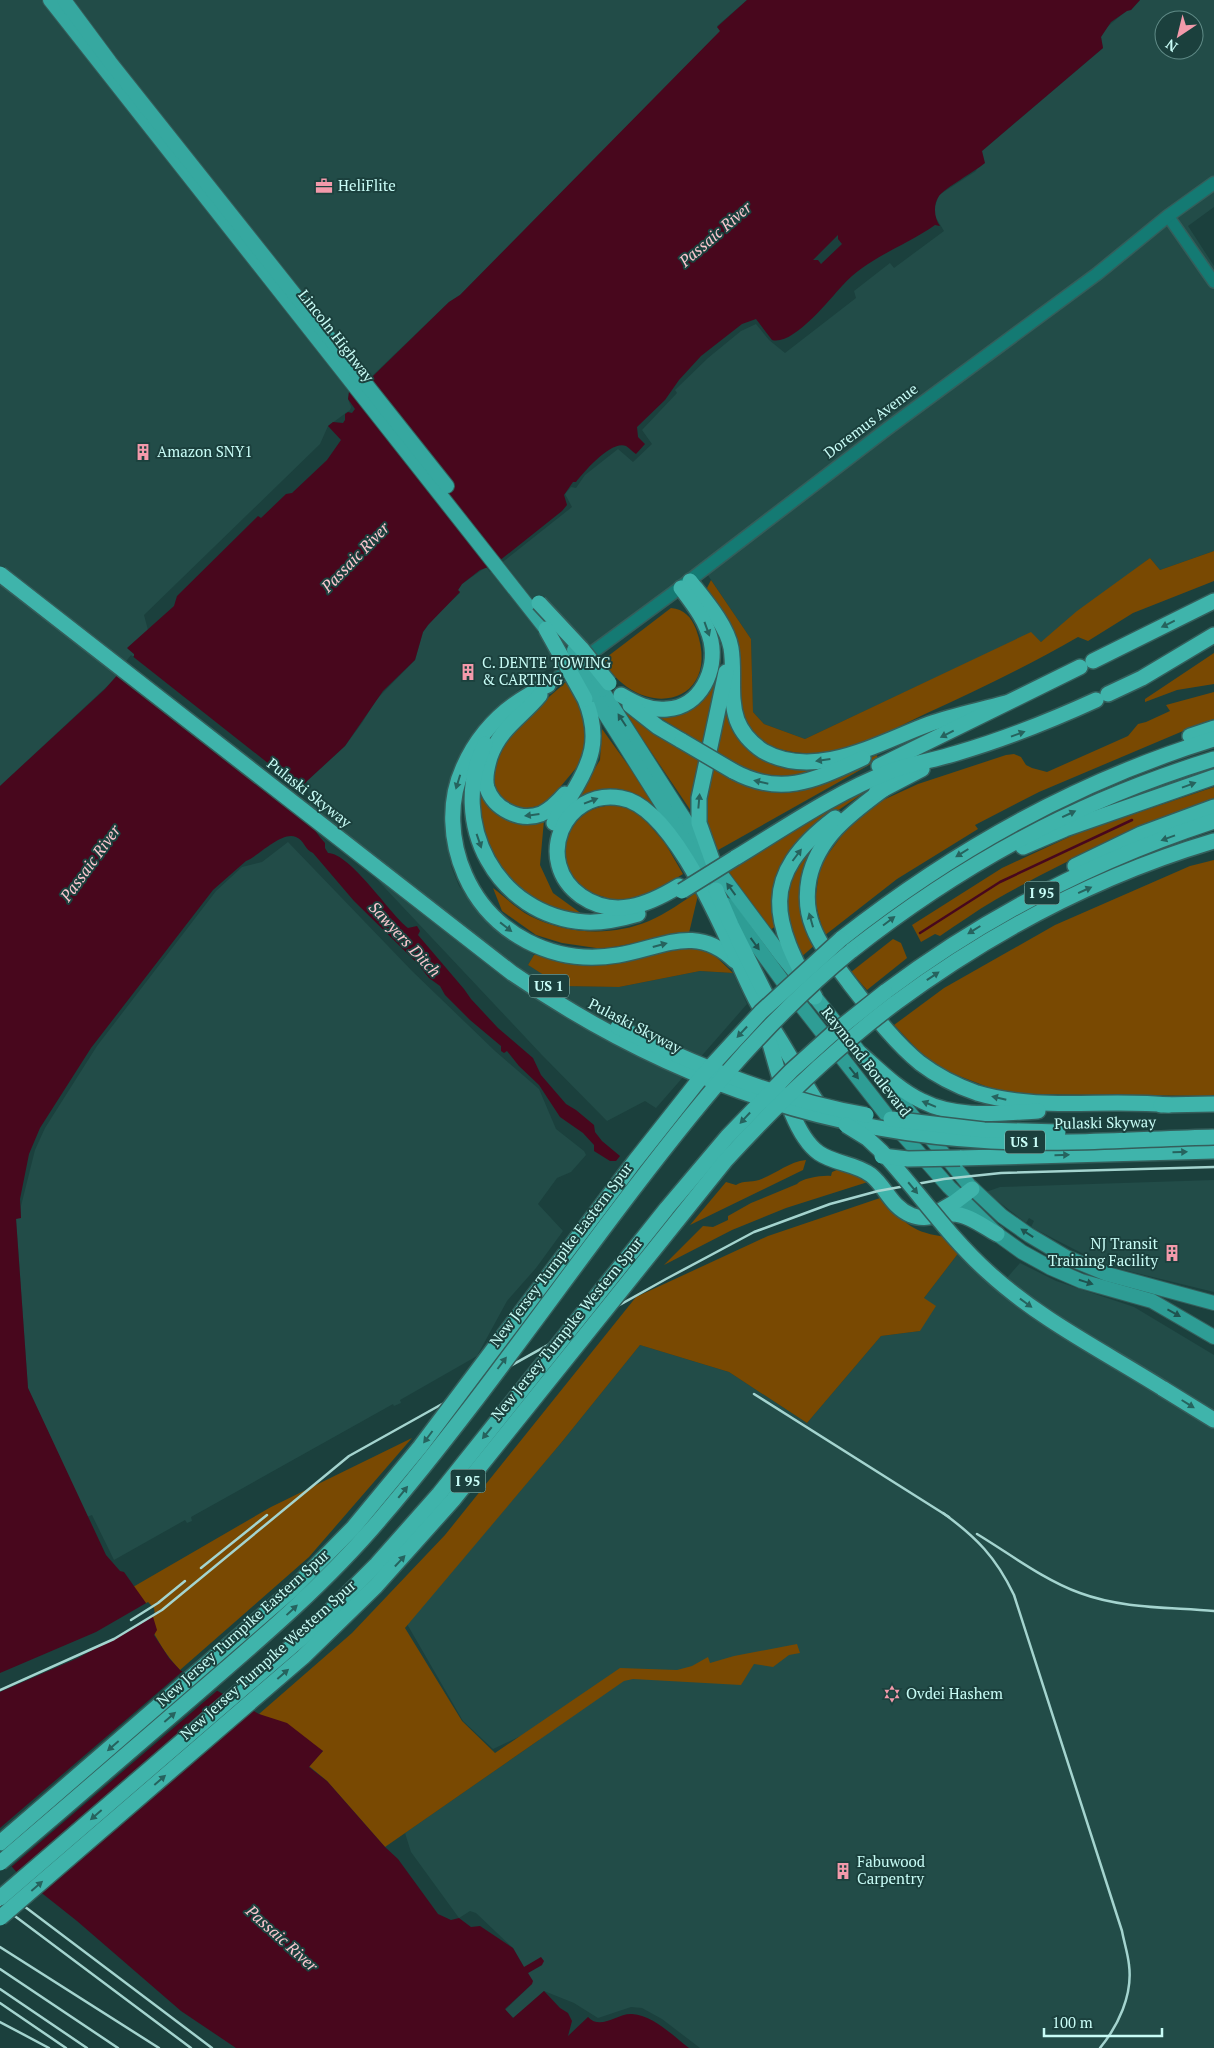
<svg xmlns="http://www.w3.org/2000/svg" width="1214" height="2048" viewBox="0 0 1214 2048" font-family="'PT Serif',serif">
  <rect width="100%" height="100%" fill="#1b403d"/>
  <g fill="#224c48" fill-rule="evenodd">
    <polygon points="0,0 747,0 717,26 721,31 460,295 449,302 372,376 349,392 348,399 351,407 350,410 328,426 320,444 144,615 148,630 128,649 134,654 134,656 117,677 0,786"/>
    <path d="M1140,0H1214V207L1188,226L1214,266V551L1160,570L1150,558L1041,642L1031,633L805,739L764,724L753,712L751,639L703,568L560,678L551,667L523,686L483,720L468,741L451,776L446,807L447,842L451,866L459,886L488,924L511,942L534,955L528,965L562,986L619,987L700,971L733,973L747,1004L656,1108L645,1101L607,1121L542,1055L370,872L329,835L310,809L307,781L345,746L362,723L376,700L415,660L423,632L436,615L460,593L458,590L462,584L486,567L490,572L572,507L565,494L571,487L576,488L585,475L618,449L633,462L652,444L642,430L677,393L675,390L708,358L741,331L756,324L769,340L785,353L856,298L854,291L890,263L894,268L944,231L935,216V206L939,195L976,171L982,151L1103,48L1101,37L1105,29L1127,10H1131ZM1164,20H1194V50H1164Z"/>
    <polygon points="288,842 412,971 495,1051 539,1089 556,1129 584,1151 586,1155 571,1172 557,1178 538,1204 563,1231 536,1268 507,1301 477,1356 400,1400 401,1403 394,1406 393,1404 191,1517 192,1521 187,1523 185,1520 114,1560 92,1515 87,1517 28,1388 16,1218 21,1218 21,1206 35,1150 45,1128 97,1046 216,891 242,867 262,862"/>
    <polygon points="1214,1180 1214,1292 1124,1270 1097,1261 1031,1227 1034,1221 1029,1218 1026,1223 986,1192 1000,1187"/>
    <polygon points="960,1251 998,1288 1020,1263 1056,1281 1134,1307 1214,1355 1214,2048 700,2048 662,2019 642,2008 631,2007 598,2018 574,2003 544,1991 514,2018 505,2010 532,1984 528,1973 542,1965 524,1967 513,1948 476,1913 470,1911 459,1918 411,1852 405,1833 539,1740 521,1736 493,1749 463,1721 407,1624 561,1443 640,1345 729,1372 807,1423 881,1336 920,1331 924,1298"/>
  </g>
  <g fill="#794902">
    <path d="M1214,551V581L1133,613L1088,641L1078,637C1028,666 977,690 925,714C896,728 866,745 834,751C804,756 765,754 748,726C732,700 745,675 739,648C734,625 714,610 707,588L711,580L751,639L753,712L764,724L805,739L1031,632L1041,642L1077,611L1150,558L1160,570Z"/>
    <path d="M671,608C684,609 691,617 696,629C724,705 640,724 603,660Z"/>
    <polygon points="1214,653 1214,684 1177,690 1145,702 1145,699"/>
    <path d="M717,658L721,659L704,745L654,714C698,716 712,701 717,658Z"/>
    <polygon points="567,681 584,712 587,740 582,761 545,805 521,809 506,803 495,789 491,773 493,757 514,728"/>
    <polygon points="730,691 727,712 739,736 760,755 826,765 801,777 772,777 748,770 714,752"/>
    <polygon points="1214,692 1214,719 1202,723 1039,792 975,825 978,829 897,879 824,936 815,901 820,865 848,827 881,801 918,784 1006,755 1014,754 1021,757 1026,765 1032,768 1047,772 1128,736 1138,724 1146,722 1170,711 1166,705"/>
    <polygon points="622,709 700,758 691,811"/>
    <polygon points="602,729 633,772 664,820 603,793 575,801 600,760"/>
    <polygon points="877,755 878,760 711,854 704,807 714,765 796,788"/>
    <path d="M479,784L500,814L518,823L544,820L540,865L553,893L586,917C568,913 547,910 531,900C515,891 489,858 482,841C475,823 476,803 479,784Z"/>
    <path d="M1214,787V799C1138,827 1065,860 995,900C976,911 958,924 940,936L935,934L921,942L912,925L1002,868L1080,832Z"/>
    <polygon points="868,790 821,822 778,874 772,900 772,915 776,926 770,930 725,874 820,814"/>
    <path d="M623,806L639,813L665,843L683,874C666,885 649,896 628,900C620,902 609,899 601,896C592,894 578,886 572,878C555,853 570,814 600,807C607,805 616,806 623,806Z"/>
    <path d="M811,850L813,854L816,944L799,959C789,935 777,899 791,875C796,866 805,858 811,850Z"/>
    <polygon points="1214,860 1214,1096 1006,1094 933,1066 894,1025 944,988 1055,925 1190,866"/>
    <path d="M493,888C505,897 517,909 530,916C566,934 611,937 649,921C666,914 683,901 699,891L689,933L603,949L562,943L536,935L502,911Z"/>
    <polygon points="893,939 901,943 907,958 867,990 851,972"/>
    <polygon points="699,946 711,952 733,973 700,971 619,987 561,986 528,965 534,955 541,955 599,964"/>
    <path d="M806,1160L803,1170L690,1225L726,1182L736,1185C744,1180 750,1183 759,1180C776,1174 788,1162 806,1160Z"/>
    <path d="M839,1169L849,1171L871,1181L786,1208L732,1230L664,1265L703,1226L713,1227L728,1220V1216L751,1203L797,1184C802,1178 823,1175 831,1176L832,1172Z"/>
    <path d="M883,1197C905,1224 912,1233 948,1237L960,1251L924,1298L936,1306L920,1331L881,1336L807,1423L729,1372L640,1345L561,1443L405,1628L462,1721L495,1753L620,1668L677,1670L692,1666L708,1657L710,1663L734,1656L797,1644L800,1653L789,1655L773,1667L754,1664L741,1685L633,1679L624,1681L385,1847L327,1781L309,1766L323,1751L259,1714L352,1633L445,1535L636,1297L768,1236Z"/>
    <path d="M412,1438L309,1557L180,1670C157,1646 146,1617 133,1587L271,1507Z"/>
  </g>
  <path fill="#48071d" d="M747,0H1140L1131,10L1127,11L1111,22L1101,37L1103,48L982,151L985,163C974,172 945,188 939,196C933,204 934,218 940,226L935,225C904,247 868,257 842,286C829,300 793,346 772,340L756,319L742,324L701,356L679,380L665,400L637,427L638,437L645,444L636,454C633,452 629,448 626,446C611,440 584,472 576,482H573L564,495L567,505L562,511L494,565L480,570L462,584L458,590L460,592L428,625L423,632L415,660L383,691L345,746L307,781L300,789L294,800C305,814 313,830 325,843V848L328,853C350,853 390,914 408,928L417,926L420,931L418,935L464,989L471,999L498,1028L533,1058L541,1075L566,1104L576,1110L594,1125L595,1132L602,1141L620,1156L616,1161H610L594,1151V1145L583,1133L560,1117L539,1085L519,1066L507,1051L504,1053L501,1051V1046L470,1020L445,995L440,986L429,978L417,963L354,901L313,853C305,850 304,840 296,837C281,831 259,856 246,861L213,890L91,1048L40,1128L29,1154L20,1199L21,1218L16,1219L28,1388L106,1555L120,1571L124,1572L151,1610L157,1630L154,1635L169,1658L180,1670L259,1714L287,1723L323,1751L309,1767L327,1781L385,1847L398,1859L438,1914L451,1920L459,1918L471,1927L480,1926L513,1948L524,1967L541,1957L544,1961L542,1965L528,1973L533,1981L532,1984L505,2009L513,2018L544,1991L560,2008L568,2013L572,2021L568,2036L588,2017C601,2031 617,2013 632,2014C654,2016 672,2035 689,2048H236L181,2011L77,1921L19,1875L7,1861L0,1848V786L105,689L134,656V654L127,648L174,606L177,596L258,516L261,518L286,494L292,493L327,460L341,440L328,426L333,422L343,423L345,420V414L348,412L352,413L355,409L348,399L349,392L372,377L449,302L460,295L720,31L717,27Z"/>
  <g fill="#1b403d">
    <polygon points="838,235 838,239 842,244 821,264 818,260 813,260"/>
    <polygon points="131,655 302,790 297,800 116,674"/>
    <polygon points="148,1602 154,1608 155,1615 139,1625 78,1658 0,1692 0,1673 96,1632"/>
    <polygon points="184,1670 219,1689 10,1868 0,1853 0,1828"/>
  </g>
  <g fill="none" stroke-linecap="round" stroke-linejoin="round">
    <polyline stroke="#48071d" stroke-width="2.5" points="920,933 1000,882 1132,820"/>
    <g stroke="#345e5b" stroke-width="14">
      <polyline id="tertiary" points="1168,216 1214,282"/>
    </g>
    <g stroke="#345e5b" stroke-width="15">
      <polyline id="secondary" points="548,685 673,593 887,429 1097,274 1168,216 1214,183"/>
    </g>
    <g stroke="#345e5b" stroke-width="16">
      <g id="primary">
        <polyline points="727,905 792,994 896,1127 949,1187 997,1234 1022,1252 1051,1268 1081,1281 1152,1301 1214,1337"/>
        <polyline points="879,1075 969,1185 1002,1216 1029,1235 1066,1257 1107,1274 1214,1303"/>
      </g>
    </g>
    <g stroke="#345e5b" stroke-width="16">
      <g id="trunk">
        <polyline points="50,0 546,629"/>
        <polyline points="64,0 110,62 447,486"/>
        <polyline points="602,690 714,865 781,955 861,1054"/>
        <polyline points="593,695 716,890"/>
      </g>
    </g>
    <g stroke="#345e5b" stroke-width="18">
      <g id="motorway">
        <path d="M690,581C704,599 727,625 731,648C735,672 729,697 737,720C742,733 751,743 763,751C816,781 880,742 929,724C954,715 981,710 1006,703"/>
        <polyline points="1093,661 1214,601"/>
        <path d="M548,685C510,702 480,729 463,768C448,801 450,841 465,875C491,934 554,966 618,955C662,948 696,923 735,961"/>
        <polyline points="1108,694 1142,678 1214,635"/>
        <path d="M540,695C522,717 500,728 490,757C487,767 484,778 487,788C494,809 520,822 541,814C550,810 558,802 565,794"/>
        <path d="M621,695C635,703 650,711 667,709C701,707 717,670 711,641C706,620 693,604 681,588"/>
        <polyline points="630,705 658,727 682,741"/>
        <polyline points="1190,736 1214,728"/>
        <path d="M485,744C447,822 497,916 585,922C603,923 621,919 638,914"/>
        <polyline points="879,766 1080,667"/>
        <path d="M733,771C782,798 817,779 863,758"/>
        <path d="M885,788C853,812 818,836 809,879C806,895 807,912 813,927C821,948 837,966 850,984C872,1012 893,1041 920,1063C937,1076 957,1086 977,1093C1041,1112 1105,1098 1169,1105"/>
        <polyline points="876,793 922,769"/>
        <path d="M554,823C558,814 564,806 570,797C592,762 601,738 585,699"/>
        <polyline points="1023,847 1065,829 1214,777"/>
        <path d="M735,858C786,827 835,793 891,771C913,763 935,760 957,753C1005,739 1050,721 1096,700"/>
        <polyline points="714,865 699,823 699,798 726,672"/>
        <polyline points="1075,866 1141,834 1214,807"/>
        <path d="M679,886C648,905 614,919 581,896C533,862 563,788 621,798C677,807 729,946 753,994C762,1013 775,1031 786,1050C798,1070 809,1092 823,1111"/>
        <polyline points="716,890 731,925 776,1015"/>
        <path d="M841,939C954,850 1077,781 1214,739"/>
        <path d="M851,951C963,863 1077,801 1214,759"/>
        <path d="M885,992C985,917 1095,860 1214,821"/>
        <path d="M815,997C772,921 757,877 835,818"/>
        <path d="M894,1004C990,933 1099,875 1214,841"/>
        <path d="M765,1028C777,1062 789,1132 819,1153C835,1164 855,1163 871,1175C886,1187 891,1207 911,1215C924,1221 939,1214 952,1214C968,1214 984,1227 997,1234"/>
        <path d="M861,1054C880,1071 899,1090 922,1101C957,1119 1000,1113 1038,1111"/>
        <polyline points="1161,1105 1214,1104"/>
        <polyline points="960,1158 1214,1151"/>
        <polyline points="936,1213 955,1202 972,1189"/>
        <polyline points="1162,1388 1214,1420"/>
      </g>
    </g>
    <use href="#tertiary" stroke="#147a73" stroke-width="11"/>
    <use href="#secondary" stroke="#147a73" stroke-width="12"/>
    <use href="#primary" stroke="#2e9d95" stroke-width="14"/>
    <use href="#trunk" stroke="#36a8a0" stroke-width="14"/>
    <use href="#motorway" stroke="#3fb4ab" stroke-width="15"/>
    <g stroke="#a4d4cf" stroke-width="2.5">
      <polyline points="754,1394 949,1517"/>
      <path d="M943,1513C976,1537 996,1557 1014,1595L1122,1931C1124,1942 1128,1954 1129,1965C1133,1995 1118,2026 1100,2048"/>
      <path d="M977,1534C1010,1554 1044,1580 1080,1593C1123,1609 1170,1607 1214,1611"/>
      <polyline points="201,1568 267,1515"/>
      <polyline points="131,1620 158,1603 185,1581"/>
      <polyline points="0,1690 114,1639 162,1610 349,1456 666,1279 754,1232 830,1204 878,1191 944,1179 1001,1173 1214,1167"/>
      <polyline points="0,1888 212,2048"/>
      <polyline points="0,1905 191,2048"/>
      <polyline points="0,1947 159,2048"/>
      <polyline points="0,1969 118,2048"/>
      <polyline points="0,1989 87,2048"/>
      <polyline points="0,2003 66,2048"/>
      <polyline points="0,2022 49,2048"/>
    </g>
    <g stroke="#345e5b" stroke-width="16" stroke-linecap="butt">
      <g id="trunk-bridge">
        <polyline points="574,650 602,690"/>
        <polyline points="573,666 593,695"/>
      </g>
    </g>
    <g stroke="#345e5b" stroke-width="18" stroke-linecap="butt">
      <g id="motorway-bridge">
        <path d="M0,574L512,973C656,1072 815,1132 991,1141C1065,1145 1140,1139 1214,1137"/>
        <polyline points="539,603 581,648 609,683"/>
        <polyline points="546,629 585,699"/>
        <polyline points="682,741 733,771"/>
        <polyline points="682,891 735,858"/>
        <path d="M618,1027C696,1066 780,1100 866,1115"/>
        <polyline points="891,1119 984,1130 1058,1132"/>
        <path d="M846,1125L867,1138L882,1152C918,1191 948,1236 988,1272C1039,1319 1103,1351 1162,1388"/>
        <polyline points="882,1156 908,1159 960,1158"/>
        <polyline points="0,1843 293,1589 353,1528 420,1447 635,1161 703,1075 761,1012 841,939"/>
        <path d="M0,1863C67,1806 134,1748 200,1691C264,1636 328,1581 382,1517C465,1420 539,1314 616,1212C687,1118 759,1026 851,951"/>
        <polyline points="0,1898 313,1628 377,1564 439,1494 667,1208 727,1137 791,1071 832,1034 885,992"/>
        <path d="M0,1918L303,1657L376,1586L453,1500L725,1161C777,1104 832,1051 894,1004"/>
      </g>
    </g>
    <use href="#trunk-bridge" stroke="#36a8a0" stroke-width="14"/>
    <use href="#motorway-bridge" stroke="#3fb4ab" stroke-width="15"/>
  </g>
  <defs><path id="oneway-solid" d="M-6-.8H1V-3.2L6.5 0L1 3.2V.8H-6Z" transform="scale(1.25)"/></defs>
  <g fill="#26635e">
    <use href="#oneway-solid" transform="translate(1168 624) rotate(154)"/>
    <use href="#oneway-solid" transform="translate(707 629) rotate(70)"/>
    <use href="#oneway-solid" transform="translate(947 734) rotate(153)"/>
    <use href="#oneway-solid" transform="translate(1018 734) rotate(-20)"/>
    <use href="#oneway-solid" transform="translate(823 760) rotate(172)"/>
    <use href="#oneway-solid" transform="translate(458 782) rotate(107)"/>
    <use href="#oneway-solid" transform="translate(761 782) rotate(-167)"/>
    <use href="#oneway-solid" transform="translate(1189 785) rotate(-20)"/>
    <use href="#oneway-solid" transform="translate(591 801) rotate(-21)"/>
    <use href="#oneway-solid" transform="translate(699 801) rotate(-85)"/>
    <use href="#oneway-solid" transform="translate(1069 814) rotate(-25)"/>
    <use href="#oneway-solid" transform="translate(532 815) rotate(173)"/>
    <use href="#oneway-solid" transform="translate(1168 838) rotate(160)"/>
    <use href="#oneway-solid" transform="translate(479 841) rotate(71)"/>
    <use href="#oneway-solid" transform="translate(962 853) rotate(148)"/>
    <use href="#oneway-solid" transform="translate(797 855) rotate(-53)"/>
    <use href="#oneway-solid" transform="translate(1085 890) rotate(-24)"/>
    <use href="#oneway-solid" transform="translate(811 920) rotate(-106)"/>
    <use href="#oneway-solid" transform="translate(889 921) rotate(-37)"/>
    <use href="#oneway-solid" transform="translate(506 927) rotate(38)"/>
    <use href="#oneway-solid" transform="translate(974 930) rotate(148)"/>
    <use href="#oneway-solid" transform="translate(660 945) rotate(-15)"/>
    <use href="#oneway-solid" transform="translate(933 976) rotate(-34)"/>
    <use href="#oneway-solid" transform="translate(742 1032) rotate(133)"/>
    <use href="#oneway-solid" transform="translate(999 1098) rotate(-167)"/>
    <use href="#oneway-solid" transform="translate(929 1104) rotate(-158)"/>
    <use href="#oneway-solid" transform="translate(745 1118) rotate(133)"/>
    <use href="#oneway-solid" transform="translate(1180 1152) rotate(-2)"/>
    <use href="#oneway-solid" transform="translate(1062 1155) rotate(-1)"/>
    <use href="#oneway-solid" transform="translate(913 1188) rotate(50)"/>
    <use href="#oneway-solid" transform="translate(1026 1303) rotate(36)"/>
    <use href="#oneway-solid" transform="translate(502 1363) rotate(-53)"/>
    <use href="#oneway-solid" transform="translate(1188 1404) rotate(32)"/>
    <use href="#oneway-solid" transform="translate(487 1433) rotate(129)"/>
    <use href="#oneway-solid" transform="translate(428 1437) rotate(127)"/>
    <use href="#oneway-solid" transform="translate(403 1492) rotate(-51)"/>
    <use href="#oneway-solid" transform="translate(400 1561) rotate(-47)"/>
    <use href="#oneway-solid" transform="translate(292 1610) rotate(-43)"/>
    <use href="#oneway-solid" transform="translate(283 1674) rotate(-41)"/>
    <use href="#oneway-solid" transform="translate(170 1717) rotate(-41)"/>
    <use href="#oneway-solid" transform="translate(113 1746) rotate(139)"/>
    <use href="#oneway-solid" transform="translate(160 1780) rotate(-41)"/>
    <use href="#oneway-solid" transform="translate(96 1815) rotate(139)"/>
    <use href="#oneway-solid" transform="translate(37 1886) rotate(-41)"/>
  </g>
  <g fill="#225a56">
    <use href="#oneway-solid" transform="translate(622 720) rotate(-123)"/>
    <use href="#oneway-solid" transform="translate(731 889) rotate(-126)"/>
  </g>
  <g fill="#1f534f">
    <use href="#oneway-solid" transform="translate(755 944) rotate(54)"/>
    <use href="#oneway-solid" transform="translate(854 1073) rotate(52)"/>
    <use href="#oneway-solid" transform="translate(1027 1233) rotate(-146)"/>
    <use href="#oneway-solid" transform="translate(1086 1282) rotate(17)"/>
    <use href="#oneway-solid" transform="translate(1174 1313) rotate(29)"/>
  </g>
  <defs>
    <g id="office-bare" transform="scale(1.35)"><path d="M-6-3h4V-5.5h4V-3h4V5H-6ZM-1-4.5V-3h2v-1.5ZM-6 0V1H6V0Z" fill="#f39aab" stroke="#1b403d" stroke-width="2.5" paint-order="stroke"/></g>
    <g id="building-bare" transform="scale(1.35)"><path d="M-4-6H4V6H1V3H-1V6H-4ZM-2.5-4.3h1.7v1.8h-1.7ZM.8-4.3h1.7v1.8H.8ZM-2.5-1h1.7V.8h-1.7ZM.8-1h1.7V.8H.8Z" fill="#f39aab" stroke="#1b403d" stroke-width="2.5" paint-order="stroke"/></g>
    <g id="synagogue-bare" transform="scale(1.35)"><path d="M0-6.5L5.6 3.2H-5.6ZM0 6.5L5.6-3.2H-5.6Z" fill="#f39aab" stroke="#1b403d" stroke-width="2.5" paint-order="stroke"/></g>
  </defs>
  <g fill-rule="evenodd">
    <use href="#office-bare" x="324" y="186"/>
    <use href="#building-bare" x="143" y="452"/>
    <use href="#building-bare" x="468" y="672"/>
    <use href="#building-bare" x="1172" y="1253"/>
    <use href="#synagogue-bare" x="892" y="1694"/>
    <use href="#building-bare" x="843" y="1871"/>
  </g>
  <g text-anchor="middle" stroke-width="4" stroke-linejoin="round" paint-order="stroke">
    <g fill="#1b403d" stroke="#94c4be" stroke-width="1">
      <rect x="1024.5" y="881.5" width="35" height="23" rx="4"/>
      <rect x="529" y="974.5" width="40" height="23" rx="4"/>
      <rect x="1005" y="1130.5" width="40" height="23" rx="4"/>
      <rect x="450.5" y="1469.5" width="35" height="23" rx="4"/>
    </g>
    <g font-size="14" font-weight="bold" fill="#c8fcf6">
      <text x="1042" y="898">I 95</text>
      <text x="549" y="991">US 1</text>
      <text x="1025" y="1147">US 1</text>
      <text x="468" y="1486">I 95</text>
    </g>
    <g font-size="15" fill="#c8fcf6" stroke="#1b403d" text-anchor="start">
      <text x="338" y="191">HeliFlite</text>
      <text x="157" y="457">Amazon SNY1</text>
      <text x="482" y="668">C. DENTE TOWING<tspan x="482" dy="17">&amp; CARTING</tspan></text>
      <text x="1158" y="1249" text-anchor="end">NJ Transit<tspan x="1158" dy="17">Training Facility</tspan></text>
      <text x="906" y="1699">Ovdei Hashem</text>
      <text x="857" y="1867">Fabuwood<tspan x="857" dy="17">Carpentry</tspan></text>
    </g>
    <g font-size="15" fill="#c8fcf6" stroke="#1b403d">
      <text transform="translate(336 336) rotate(52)" y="5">Lincoln Highway</text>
      <text transform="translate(871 421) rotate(-37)" y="5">Doremus Avenue</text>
      <text transform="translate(309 793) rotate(38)" y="5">Pulaski Skyway</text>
      <text transform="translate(635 1026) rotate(27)" y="5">Pulaski Skyway</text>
      <text transform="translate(866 1062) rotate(52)" y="5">Raymond Boulevard</text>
      <text transform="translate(1105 1123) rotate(-1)" y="5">Pulaski Skyway</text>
      <text transform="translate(561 1255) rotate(-53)" y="5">New Jersey Turnpike Eastern Spur</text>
      <text transform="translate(567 1329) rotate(-51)" y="5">New Jersey Turnpike Western Spur</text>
      <text transform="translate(243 1628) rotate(-42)" y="5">New Jersey Turnpike Eastern Spur</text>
      <text transform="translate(268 1660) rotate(-42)" y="5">New Jersey Turnpike Western Spur</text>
    </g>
    <g font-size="16" font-style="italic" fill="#fbc7cf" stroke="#1b403d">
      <text transform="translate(715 234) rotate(-41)" y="6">Passaic River</text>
      <text transform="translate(355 557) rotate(-46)" y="6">Passaic River</text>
      <text transform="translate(90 863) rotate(-54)" y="6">Passaic River</text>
      <text transform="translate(405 939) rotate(47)" y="6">Sawyers Ditch</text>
      <text transform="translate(282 1938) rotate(42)" y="6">Passaic River</text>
    </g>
  </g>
  <g transform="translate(1179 35) rotate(215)"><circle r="24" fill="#1b403d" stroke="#608b87"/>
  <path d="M0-4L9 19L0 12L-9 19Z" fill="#f39aab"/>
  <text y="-8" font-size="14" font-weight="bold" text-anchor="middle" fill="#c8fcf6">N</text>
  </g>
  <path d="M1044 2028v8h118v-8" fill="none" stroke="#c8fcf6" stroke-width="2.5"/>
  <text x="1052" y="2028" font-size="15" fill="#c8fcf6" stroke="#1b403d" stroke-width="4" paint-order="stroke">100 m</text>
</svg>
